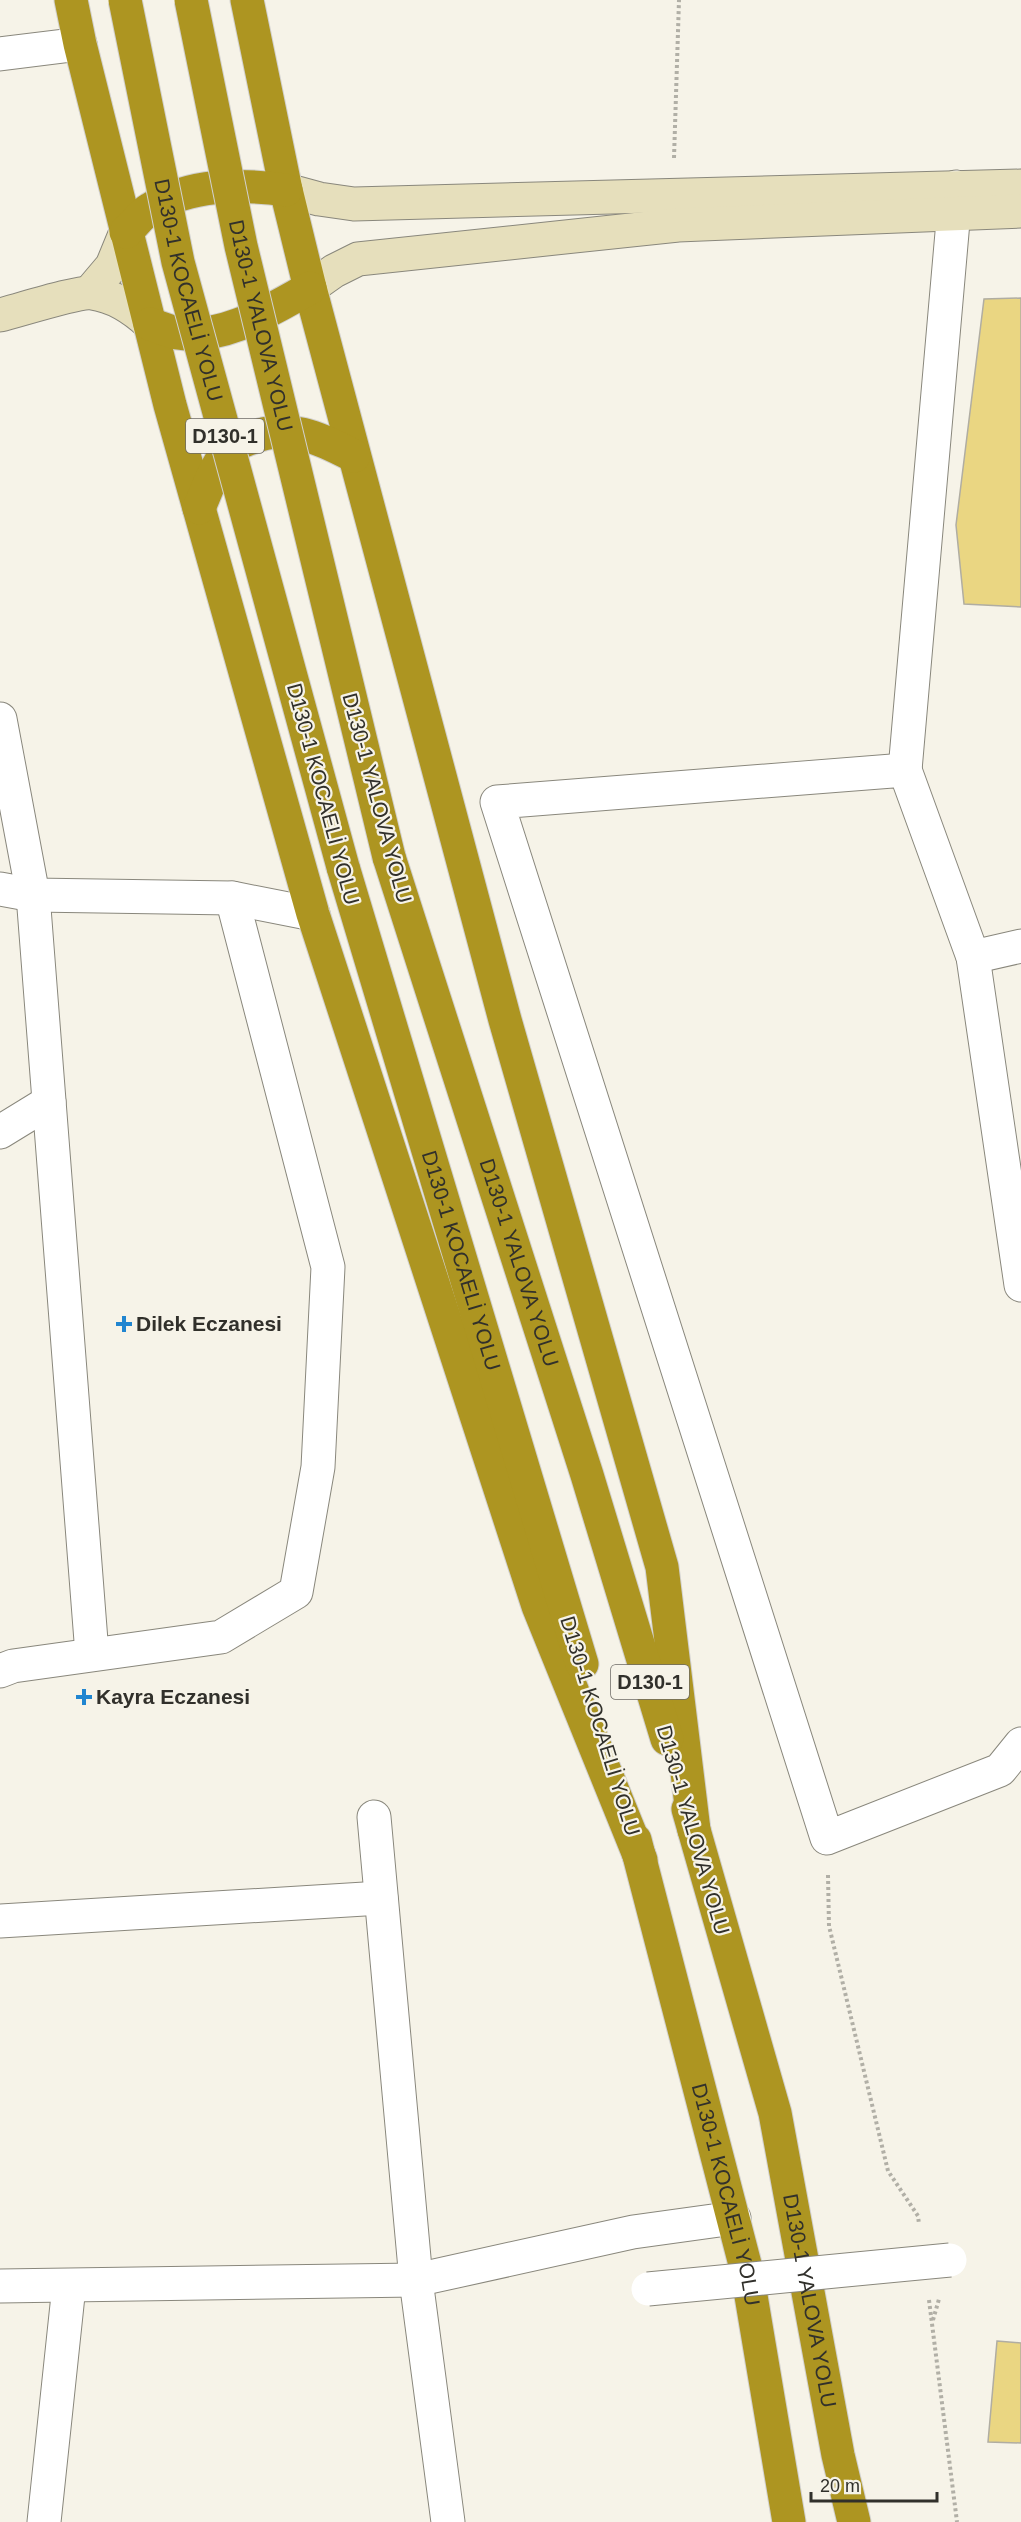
<svg xmlns="http://www.w3.org/2000/svg" width="1021" height="2522" viewBox="0 0 1021 2522" font-family="Arial,sans-serif">
  <rect width="100%" height="100%" fill="#f6f3e8"/>
  <g fill="#ead682" stroke="#b0ada2" stroke-width="1.5">
    <polygon points="1021,298 1021,607 964,604 956,525 984,299"/>
    <polygon points="997,2341 1021,2343 1021,2443 988,2442"/>
  </g>
  <g fill="none" stroke-linecap="round" stroke-linejoin="round">
    <g stroke="#89877c" stroke-width="35">
      <g id="street">
        <polyline points="0,54 80,44"/>
        <polyline points="0,719 33,895 92,1654"/>
        <polyline points="905,770 956,187"/>
        <polyline points="0,889 33,895 232,898 313,914"/>
        <polyline points="973,957 1021,946"/>
        <polyline points="0,1132 49,1102"/>
        <polyline points="1021,1285 973,957 905,770 497,802 827,1838 1000,1770 1021,1744"/>
        <polyline points="0,1671 13,1666 221,1637 296,1592 318,1467 328,1267 232,898"/>
        <polyline points="374,1817 416,2280 448,2522"/>
        <polyline points="0,1921 381,1898"/>
        <polyline points="0,2286 416,2280 633,2232 734,2218"/>
        <polyline points="44,2522 69,2286"/>
      </g>
    </g>
    <g stroke="#89877c" stroke-width="35">
      <g id="secondary">
        <polyline points="286,190 319,199 354,204 1021,186"/>
        <polyline points="310,288 334,271 358,259 678,225 1021,211"/>
        <polyline points="90,292 112,266 126,232"/>
        <path d="M0,315C17,311 79,291 92,293C114,296 134,309 150,324"/>
      </g>
    </g>
    <g stroke="#d2d1d0" stroke-width="35">
      <g id="highway">
        <polyline points="71,0 80,44 170,405 313,914 538,1606 641,1860"/>
        <polyline points="247,0 286,190 310,288 505,1020 662,1567 694,1830"/>
        <path d="M126,232C134,225 141,214 150,209C190,183 241,184 286,190"/>
        <path d="M150,324C159,327 168,331 177,333C225,340 270,310 310,288"/>
        <path d="M199,508C208,488 216,462 232,447C237,443 244,441 249,439C287,422 320,438 354,456"/>
        <path id="s1" d="M389,857L587,1475L667,1739"/>
        <path id="s2" d="M343,867L582,1664"/>
        <path id="s3" d="M688,1809L775,2113L838,2455L854,2522"/>
        <path id="s4" d="M635,1840L747,2272L789,2522"/>
      </g>
    </g>
    <g stroke="#b1afa6" stroke-width="4" stroke-dasharray="3 3" stroke-linecap="butt">
      <polyline points="674,158 679,0"/>
      <polyline points="828,1875 829,1926 888,2171 918,2216 919,2224"/>
      <polyline points="929,2300 957,2522"/>
      <polyline points="933,2320 939,2299"/>
    </g>
    <use href="#street" stroke="#fff" stroke-width="33"/>
    <use href="#secondary" stroke="#e6dfbc" stroke-width="33"/>
    <use href="#highway" stroke="#ad9521" stroke-width="33"/>
    <g stroke="#89877c" stroke-width="35" stroke-linecap="butt">
      <polyline id="street-bridge" points="648,2289 950,2260"/>
    </g>
    <g stroke="#d2d1d0" stroke-width="35" stroke-linecap="butt">
      <g id="highway-bridge">
        <path id="s5" d="M125,0L178,262L343,867"/>
        <path id="s6" d="M191,0L241,246L389,857"/>
      </g>
    </g>
    <use href="#street-bridge" stroke="#fff" stroke-width="33"/>
    <use href="#highway-bridge" stroke="#ad9521" stroke-width="33"/>
  </g>
  <g fill="#2085d0" stroke="#f6f3e8" stroke-width="2">
    <path d="M121 1315h6v6h6v6h-6v6h-6v-6h-6v-6h6z"/>
    <path d="M81 1688h6v6h6v6h-6v6h-6v-6h-6v-6h6z"/>
  </g>
  <g text-anchor="middle" stroke-width="4.5" stroke-linejoin="round" paint-order="stroke">
    <g fill="#f6f3e8" stroke="#6c6a64" stroke-width="1.5">
      <rect x="186" y="419" width="78" height="34" rx="4.5"/>
      <rect x="611" y="1665" width="78" height="34" rx="4.5"/>
    </g>
    <g font-size="20" font-weight="bold" fill="#31302b">
      <text x="225" y="443">D130-1</text>
      <text x="650" y="1689">D130-1</text>
    </g>
    <g font-size="21" fill="#31302b" stroke="#f6f3e8">
      <text dy="7" stroke="none"><textPath href="#s5" startOffset="297">D130-1 KOCAELİ YOLU</textPath></text>
      <text dy="7" stroke="none"><textPath href="#s6" startOffset="333">D130-1 YALOVA YOLU</textPath></text>
      <text transform="translate(323 794) rotate(75)" y="7">D130-1 KOCAELİ YOLU</text>
      <text transform="translate(377 798) rotate(75)" y="7">D130-1 YALOVA YOLU</text>
      <text dy="7" stroke="none"><textPath href="#s2" startOffset="411">D130-1 KOCAELİ YOLU</textPath></text>
      <text dy="7" stroke="none"><textPath href="#s1" startOffset="426">D130-1 YALOVA YOLU</textPath></text>
      <text transform="translate(600 1726) rotate(73)" y="7">D130-1 KOCAELİ YOLU</text>
      <text transform="translate(693 1830) rotate(74)" y="7">D130-1 YALOVA YOLU</text>
      <text dy="7" stroke="none"><textPath href="#s4" startOffset="366">D130-1 KOCAELİ YOLU</textPath></text>
      <text dy="7" stroke="none"><textPath href="#s3" startOffset="507">D130-1 YALOVA YOLU</textPath></text>
    </g>
    <g font-size="21" font-weight="bold" fill="#31302b" stroke="#f6f3e8" text-anchor="start">
      <text x="136" y="1331">Dilek Eczanesi</text>
      <text x="96" y="1704">Kayra Eczanesi</text>
    </g>
  </g>
  <path d="M811 2492v9h126v-9" fill="none" stroke="#31302b" stroke-width="3"/>
  <text x="820" y="2492" font-size="18" fill="#31302b" stroke="#f6f3e8" stroke-width="4.5" paint-order="stroke">20 m</text>
</svg>
